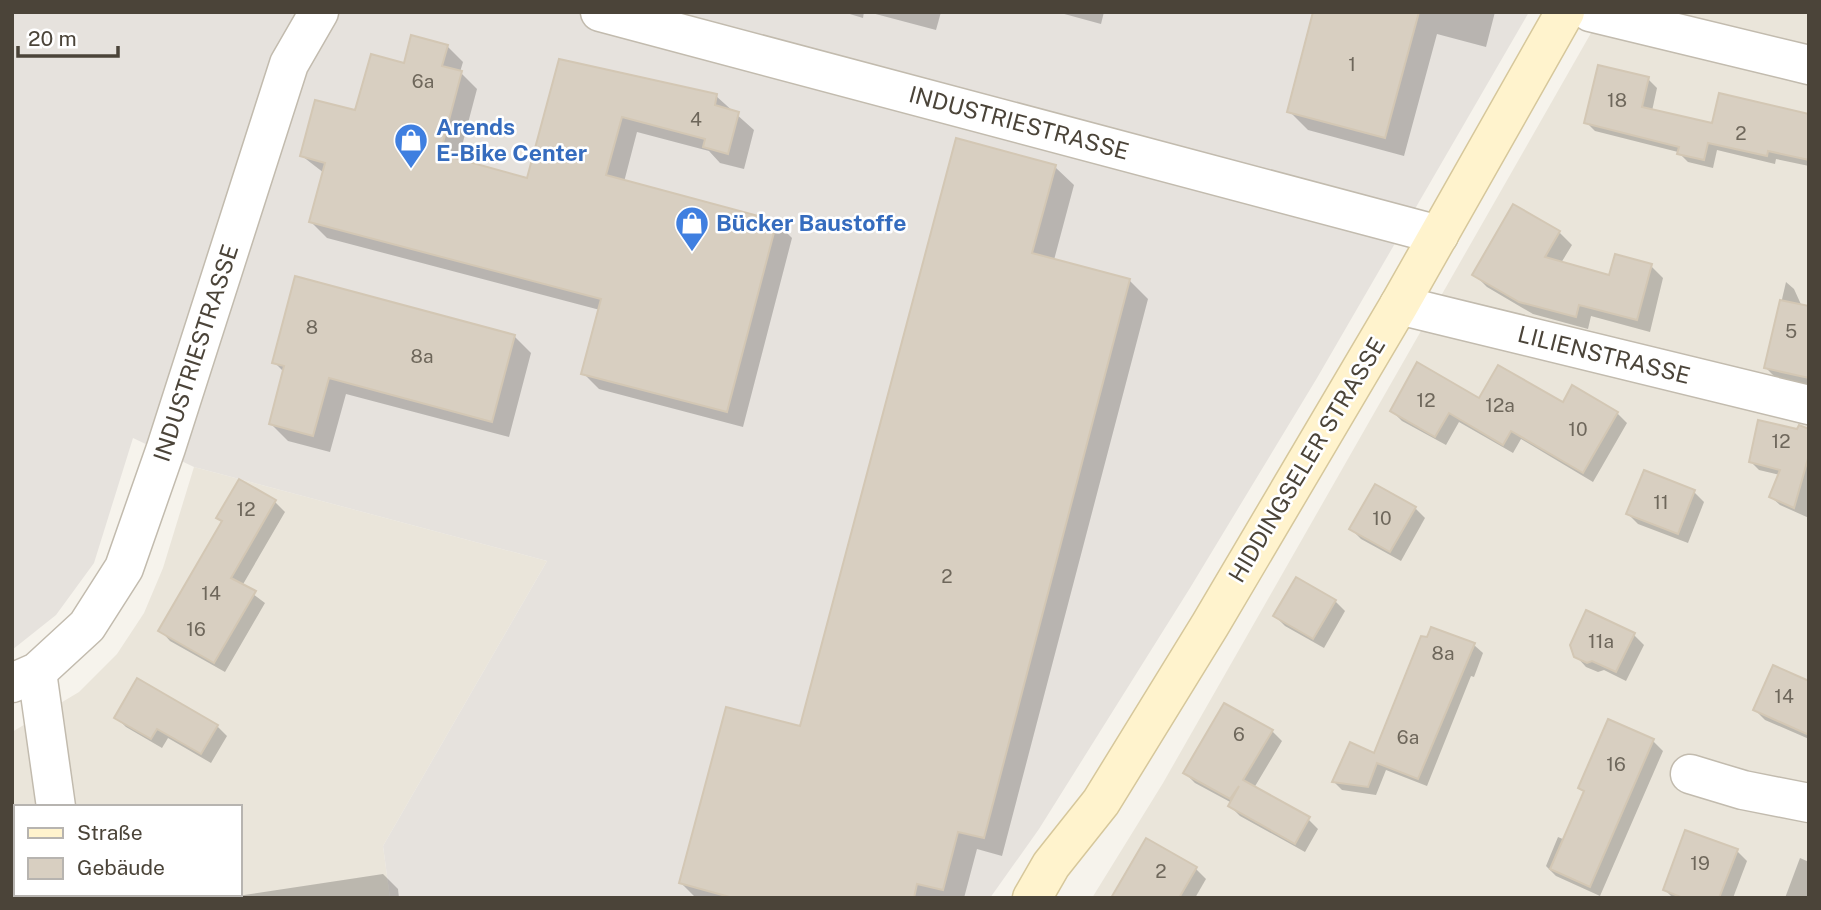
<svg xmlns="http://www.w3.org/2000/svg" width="1821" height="910" viewBox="0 0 1821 910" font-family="'Public Sans',sans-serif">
  <rect width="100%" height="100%" fill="#f6f3ec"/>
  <g fill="#eae5da" fill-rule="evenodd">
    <polygon points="1603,12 1809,12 1809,898 1092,898 1163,783"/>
    <path d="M194,467L547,561L383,846L390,898H12V732L79,692L117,654L144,613L163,568ZM16,807H240V894H16Z"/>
  </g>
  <polygon fill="#e6e2dd" points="12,12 1529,12 1317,378 1190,588 1039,829 990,898 390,898 383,846 547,561 194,467 133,438 94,563 56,615 12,650"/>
  <g fill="#0003">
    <polygon points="843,12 864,12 863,18"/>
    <polygon points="868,12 941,12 936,30"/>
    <polygon points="1057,12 1104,12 1101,24"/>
    <polygon points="1315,12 1495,12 1486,47 1437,34 1404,156 1308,130 1289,111"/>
    <polygon points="447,46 463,62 460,72 477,89 458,161 528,180 560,61 716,96 754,130 744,169 720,163 709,151 637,132 624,182 776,222 792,238 743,427 599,389 583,373 600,310 327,238 311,222 324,173 302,156 357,113 405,65"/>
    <polygon points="1648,79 1657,88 1652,111 1713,125 1809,116 1809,166 1776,159 1775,164 1717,150 1713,168 1688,162 1678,152 1595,131 1586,122"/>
    <polygon points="1055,167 1074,185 1054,260 1129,280 1148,299 1002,856 977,849 964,898 696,898 681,883 801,728"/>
    <polygon points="1559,232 1572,245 1561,263 1610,277 1651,266 1663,278 1650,332 1591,316 1588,329 1533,314 1487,287 1474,274"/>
    <polygon points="1786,282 1794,289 1809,322 1809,385 1775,377 1766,368"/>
    <polygon points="514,336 531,353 509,437 346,394 330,452 288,441 271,424 285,373 274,362"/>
    <polygon points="1573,388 1617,413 1627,423 1593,482 1521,439 1513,453 1459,422 1446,445 1402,421 1392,411 1480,400 1563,404"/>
    <polygon points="1809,434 1809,518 1780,505 1771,497 1780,475 1759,470 1751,462"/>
    <polygon points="239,481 275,502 285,512 242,586 265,603 225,672 170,641 161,631 223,522 218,518"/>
    <polygon points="1694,492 1704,502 1688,543 1638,524 1628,514"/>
    <polygon points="1415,508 1425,518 1401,561 1361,539 1351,529"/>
    <polygon points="1297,579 1335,601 1345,611 1324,648 1285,626 1275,616"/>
    <polygon points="1432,629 1474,645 1483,653 1474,677 1471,676 1427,786 1386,770 1376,795 1342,790 1334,782 1375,755"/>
    <polygon points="1634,635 1644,645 1626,681 1604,670 1598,672 1586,667 1576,656"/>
    <polygon points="1809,683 1809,739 1765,720 1755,710"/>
    <polygon points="116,717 217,726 227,736 211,763 168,738 162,748 126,727"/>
    <polygon points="1272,731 1282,741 1254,788 1308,819 1318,829 1305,852 1240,816 1230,806 1232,803 1195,783 1185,773"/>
    <polygon points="1653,741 1663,751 1600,896 1556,876 1546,866 1558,837 1565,840 1585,793 1580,788"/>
    <polygon points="1737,851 1747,861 1733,898 1673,898 1665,890"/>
    <polygon points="1800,858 1809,862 1809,898 1785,898"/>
    <polygon points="1196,869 1206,879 1195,898 1113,898"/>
    <polygon points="383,874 398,889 399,898 224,898"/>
  </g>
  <g fill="#d8cfc1" stroke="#d3c7b4" stroke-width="2">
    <polygon points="1313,12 1419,12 1385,138 1287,112"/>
    <polygon points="411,35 448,45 442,66 462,71 440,154 527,178 559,59 717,94 715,105 739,112 728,154 703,147 705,139 622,117 606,175 777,221 727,412 581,374 601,299 309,222 325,163 300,156 315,100 355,110 371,54 404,63"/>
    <polygon points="1598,65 1649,77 1642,107 1712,123 1719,93 1809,114 1809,160 1768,151 1767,156 1708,143 1704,160 1677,154 1679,147 1584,123"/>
    <polygon points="956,138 1056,165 1032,253 1130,279 984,838 958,832 943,890 917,884 914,898 733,898 679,883 726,707 800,726"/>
    <polygon points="1513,204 1560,231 1545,257 1609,275 1615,254 1652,264 1637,320 1579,305 1576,317 1519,302 1472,275"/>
    <polygon points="295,276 515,335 492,422 329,378 313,436 269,424 284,366 272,363"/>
    <polygon points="1780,300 1809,306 1809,378 1764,368"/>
    <polygon points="1417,362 1479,398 1498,365 1563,402 1572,385 1618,412 1583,473 1511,431 1503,445 1449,413 1435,437 1390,411"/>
    <polygon points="1758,420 1797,429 1799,425 1809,429 1809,455 1794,508 1769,497 1780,470 1749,462"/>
    <polygon points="1644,470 1695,490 1678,534 1626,514"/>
    <polygon points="239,479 276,500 231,578 256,591 214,663 158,631 222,521 216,518"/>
    <polygon points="1375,484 1416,507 1390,552 1349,529"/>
    <polygon points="1296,577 1336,600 1313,639 1273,616"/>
    <polygon points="1586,610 1635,633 1616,672 1592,661 1587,663 1574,657 1570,645"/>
    <polygon points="1431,627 1475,643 1418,779 1377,763 1368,787 1332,782 1350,742 1374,753 1421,636 1427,637"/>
    <polygon points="1773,665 1809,681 1809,735 1753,710"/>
    <polygon points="137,678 218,725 201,754 157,729 151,739 114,718"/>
    <polygon points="1224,703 1273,730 1243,780 1310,817 1295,844 1228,806 1239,786 1230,799 1183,773"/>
    <polygon points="1608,719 1654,739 1590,887 1550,869 1584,791 1578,788"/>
    <polygon points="1685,830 1738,849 1719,898 1683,898 1663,890"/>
    <polygon points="1146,838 1197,867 1179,898 1111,898"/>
  </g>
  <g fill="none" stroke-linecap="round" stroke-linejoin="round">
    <g stroke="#c2bbae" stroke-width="41">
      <g id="street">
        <polyline points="600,12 1439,235"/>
        <polyline points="1590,12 1809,65"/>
        <polyline points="1399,305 1809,405"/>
        <polyline points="37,672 56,807"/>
        <polyline points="12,683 37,672 87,626 124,568 166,448 289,64 319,12"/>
        <polyline points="1690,774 1743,790 1809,803"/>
        <polyline points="67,894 68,898"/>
      </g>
    </g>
    <g stroke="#d6c79b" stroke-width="41">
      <polyline id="secondary" points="1032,898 1051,865 1101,802 1210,625 1399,305 1565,12"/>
    </g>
    <use href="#street" stroke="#fff" stroke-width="38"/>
    <use href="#secondary" stroke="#fff3cd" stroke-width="38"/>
  </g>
  <defs>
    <g id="shop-pin" transform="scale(1.75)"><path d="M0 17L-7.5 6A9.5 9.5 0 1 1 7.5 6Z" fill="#3f7fe0" stroke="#fff"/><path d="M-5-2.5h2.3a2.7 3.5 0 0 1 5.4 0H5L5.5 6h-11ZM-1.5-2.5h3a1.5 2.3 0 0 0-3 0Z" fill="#fff"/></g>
  </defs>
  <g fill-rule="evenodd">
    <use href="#shop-pin" x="411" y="140"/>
    <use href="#shop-pin" x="692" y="223"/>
  </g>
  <g text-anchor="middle" stroke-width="5" stroke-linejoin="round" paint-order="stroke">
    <g font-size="19" fill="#6e675b">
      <text x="1352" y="71">1</text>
      <text x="423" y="88">6a</text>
      <text x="1617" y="107">18</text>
      <text x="696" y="126">4</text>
      <text x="1741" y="140">2</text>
      <text x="312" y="334">8</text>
      <text x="1791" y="338">5</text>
      <text x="422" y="363">8a</text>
      <text x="1426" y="407">12</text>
      <text x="1500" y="412">12a</text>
      <text x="1578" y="436">10</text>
      <text x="1781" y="448">12</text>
      <text x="1661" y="509">11</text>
      <text x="246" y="516">12</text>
      <text x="1382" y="525">10</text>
      <text x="947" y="583">2</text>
      <text x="211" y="600">14</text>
      <text x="196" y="636">16</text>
      <text x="1601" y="648">11a</text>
      <text x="1443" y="660">8a</text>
      <text x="1784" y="703">14</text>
      <text x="1239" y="741">6</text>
      <text x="1408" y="744">6a</text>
      <text x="1616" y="771">16</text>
      <text x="1700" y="870">19</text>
      <text x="1161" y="878">2</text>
    </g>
    <g font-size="23" fill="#4b4439" stroke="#fff">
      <text transform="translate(1019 123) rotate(15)" y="8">INDUSTRIESTRASSE</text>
      <text transform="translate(196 353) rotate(-72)" y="8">INDUSTRIESTRASSE</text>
      <text transform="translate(1604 355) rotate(14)" y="8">LILIENSTRASSE</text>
      <text transform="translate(1307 460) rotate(-59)" y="8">HIDDINGSELER STRASSE</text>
    </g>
    <g font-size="23" font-weight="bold" fill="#366cbe" stroke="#fff" text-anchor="start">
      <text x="436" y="135">Arends<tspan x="436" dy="26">E-Bike Center</tspan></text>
      <text x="716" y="231">Bücker Baustoffe</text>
    </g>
  </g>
  <rect width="1821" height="910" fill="none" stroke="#4b4439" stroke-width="28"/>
  <rect x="14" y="805" width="228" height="91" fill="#ffffff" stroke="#b7b4b0" stroke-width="2"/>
  <rect x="28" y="828" width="35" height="10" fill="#fff3cd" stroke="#b7b4b0" stroke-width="2"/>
  <text x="77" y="840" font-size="21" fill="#4b4439">Straße</text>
  <rect x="28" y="858" width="35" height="21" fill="#d8cfc1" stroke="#b7b4b0" stroke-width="2"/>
  <text x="77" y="875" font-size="21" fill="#4b4439">Gebäude</text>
  <path d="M18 46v10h100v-10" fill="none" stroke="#4b4439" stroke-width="3.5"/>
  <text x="28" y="46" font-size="21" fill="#4b4439" stroke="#ffffff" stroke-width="5" paint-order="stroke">20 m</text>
</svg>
